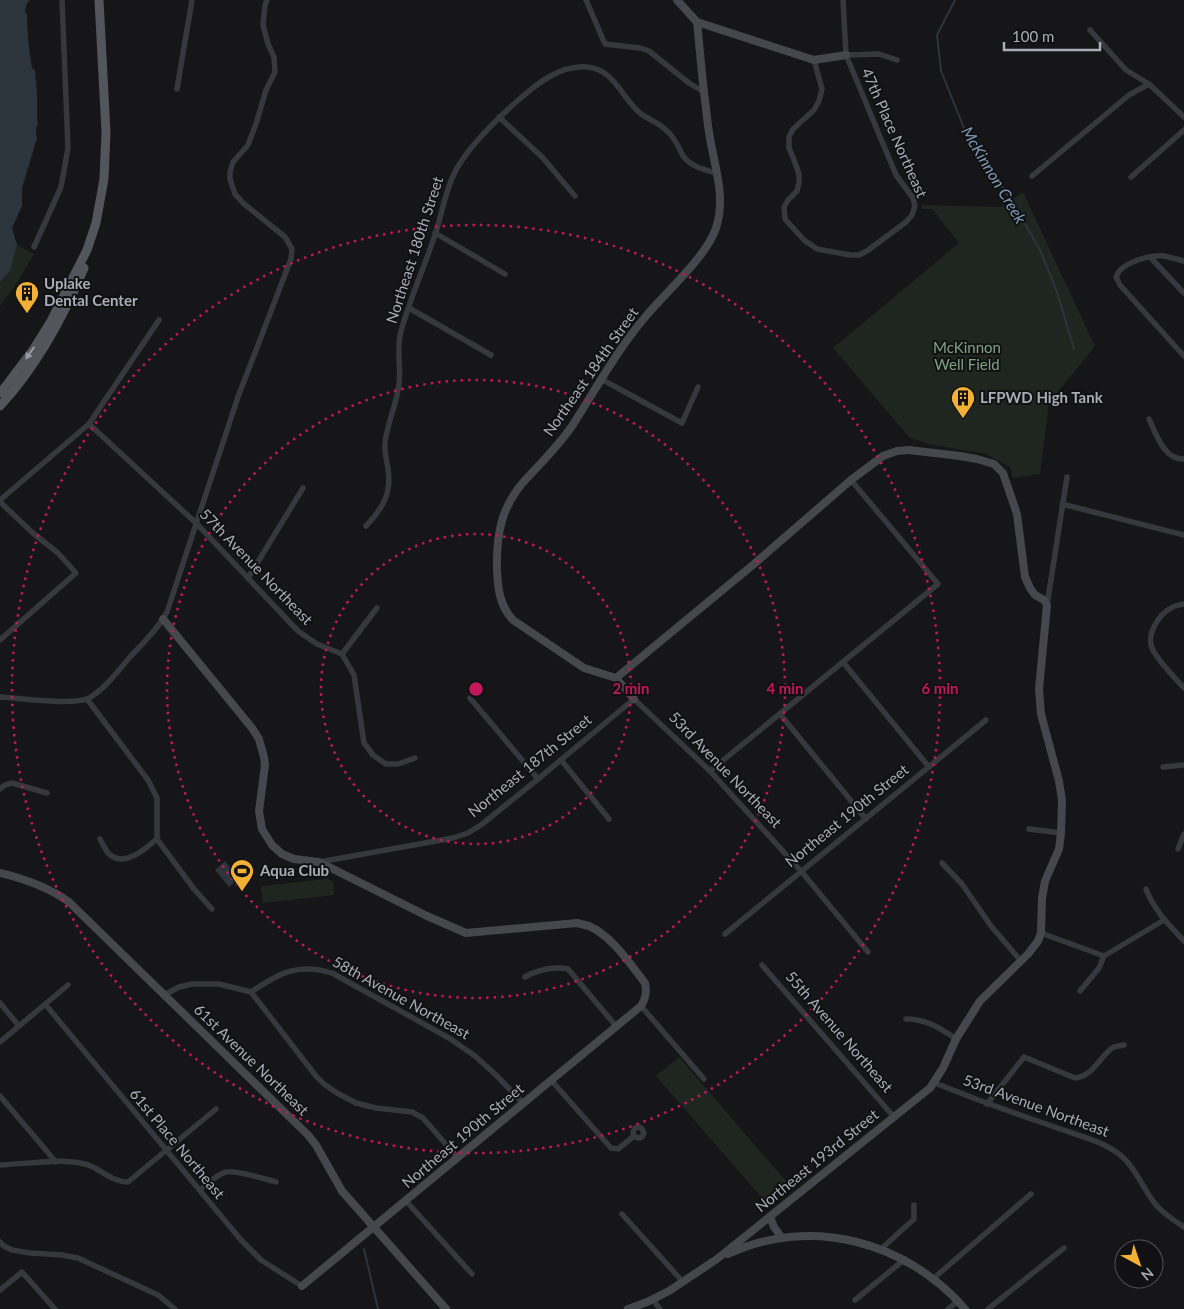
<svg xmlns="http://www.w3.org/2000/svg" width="1184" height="1309" viewBox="0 0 1184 1309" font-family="Lato,sans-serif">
  <rect width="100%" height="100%" fill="#161618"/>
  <g fill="#1e261f">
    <polygon points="1023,192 1095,346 1049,403 1040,474 1013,478 1010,467 986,454 928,444 909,437 833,348 959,243 932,209 922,209 922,205 1001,207"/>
    <polygon points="17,245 34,254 16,284 0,306 0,282 10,270"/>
    <polygon points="327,879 333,882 334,895 263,903 261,886"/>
    <polygon points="679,1057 791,1187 769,1206 656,1076"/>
  </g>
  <g fill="#2c353c">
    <path d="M0,0H30L27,3L25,12L27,14C27,32 29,50 32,68L35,70L37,94V119L38,124L36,128V134L37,138L22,188V206L12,228L17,245L10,271L0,282Z"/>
    <polygon points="225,861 239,879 229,887 215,870"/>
  </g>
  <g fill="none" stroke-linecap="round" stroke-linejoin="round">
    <g stroke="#2c353c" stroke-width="2">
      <polyline points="955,0 937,35 941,71 964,128 1016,208 1041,252 1057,292 1074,349"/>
      <polyline points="364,1249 378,1309"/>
    </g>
    <g stroke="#37383d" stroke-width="5.5">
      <polyline points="586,0 605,44 640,48 649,51 689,83 704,92"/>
      <polyline points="1090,30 1126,70 1149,84 1184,117"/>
      <polyline points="846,55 879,54 897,60"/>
      <polyline points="814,60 822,89 819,101 814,110 793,129 789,137 789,148 794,160 799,174 799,183 797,191 788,200 784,207 785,219 804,240 817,249 850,255 859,255 867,251 906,222 912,215 915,206 913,198 896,175 846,55 843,0"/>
      <polyline points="177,89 192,0"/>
      <polyline points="499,117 543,158 575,196"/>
      <polyline points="1032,176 1129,95 1149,84"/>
      <polyline points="1131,177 1184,130"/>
      <polyline points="435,233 505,274"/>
      <polyline points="34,247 61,187 68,148 62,0"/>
      <polyline points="1150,257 1184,293"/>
      <path d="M1184,261C1178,260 1171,257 1164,256C1150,255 1121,262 1116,277L1120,285L1184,356"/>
      <polyline points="409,308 491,355"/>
      <polyline points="601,379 682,423 698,387"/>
      <path d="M1149,419C1156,434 1164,460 1184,459"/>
      <polyline points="89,424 196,523 298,631 317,644 342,654 354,675 364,743 373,755 386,764 398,764 415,758"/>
      <polyline points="0,500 89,424 159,320"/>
      <polyline points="0,502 34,534 58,553 76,573 0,640"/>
      <polyline points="1062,504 1184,535"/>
      <path d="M366,526C382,509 392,494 388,469C387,461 384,451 385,443C387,423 397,404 399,384C401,368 397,351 400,335C409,300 425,266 436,232C442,213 445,192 454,174C466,149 494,122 515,103C535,85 559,65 587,67C614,69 622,98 640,113C649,120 660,123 668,132C675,138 678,146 682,154C688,166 705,170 717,173"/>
      <polyline points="248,578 303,488"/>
      <path d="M1184,604C1180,605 1176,605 1173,607C1158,614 1144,637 1154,652C1162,665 1174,677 1184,688"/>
      <polyline points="1047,605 1067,477"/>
      <polyline points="342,654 377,608"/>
      <polyline points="843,662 929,767"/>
      <path d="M0,697C20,698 73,706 89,698C106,688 118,671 130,657C143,643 158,629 167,612L238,397L291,259L292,249L285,237L243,203L235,194L230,179V172L233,162L248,145L256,124L266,90L275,72L274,57L268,44L263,25L265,5L267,0"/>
      <polyline points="470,698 538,779"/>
      <polyline points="87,699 148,780 157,798 157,839 194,889 212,909"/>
      <polyline points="780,714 866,819"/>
      <polyline points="561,760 609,819"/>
      <polyline points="1163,767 1184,765"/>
      <polyline points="710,771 938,584 851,480"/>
      <polyline points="0,789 5,785 12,783 47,793"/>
      <polyline points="1029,829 1061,833"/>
      <path d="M100,839C102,843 105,849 108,853C124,869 145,849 157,839"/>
      <polyline points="1178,849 1184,834"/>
      <polyline points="319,862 453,838 468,833 481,825 538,779 634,699 710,771 801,871 868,952"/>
      <polyline points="942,863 962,884 991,926 1021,961"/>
      <path d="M1146,889C1154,910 1169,925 1184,941"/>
      <polyline points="1041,933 1104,956"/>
      <polyline points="725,934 986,720"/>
      <polyline points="762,965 894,1117"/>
      <path d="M525,977C537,970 554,966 568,969L616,1026"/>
      <polyline points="1080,991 1099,968 1104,956 1164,920"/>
      <path d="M251,992C279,974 297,962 332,973L449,1038L475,1056L496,1075L523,1103"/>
      <polyline points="164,995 179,987 192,984 219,984 251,992 316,1076 324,1084 337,1093 356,1103 376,1108 412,1112 423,1118 458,1158"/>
      <polyline points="0,1003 19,1026"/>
      <polyline points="45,1004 241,1240 261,1260 302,1286"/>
      <polyline points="641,1006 704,1079"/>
      <path d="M906,1019C927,1019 940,1028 956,1039"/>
      <polyline points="0,1042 68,985"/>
      <polyline points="551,1080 611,1148 618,1149 634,1136 633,1132 635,1128 639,1127 642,1129 644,1133 642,1137 638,1138 634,1136"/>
      <path d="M935,1083C972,1098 1010,1112 1049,1125C1070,1133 1101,1140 1119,1154C1136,1167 1143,1190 1157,1206C1164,1214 1175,1221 1184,1227"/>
      <polyline points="0,1096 56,1162"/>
      <path d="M987,1104L1024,1057L1075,1078C1093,1076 1099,1058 1112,1048C1115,1046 1120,1046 1124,1045"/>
      <path d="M0,1165C26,1164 60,1158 85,1164C101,1168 110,1182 128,1182L216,1109"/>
      <path d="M200,1190C208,1184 217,1174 226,1172C237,1170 265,1179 276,1182"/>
      <polyline points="406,1201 472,1274"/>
      <polyline points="622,1214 683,1282"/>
      <polyline points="0,1242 4,1246 12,1250 30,1253 62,1255 78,1258 158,1295 175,1309"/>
      <polyline points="881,1249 914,1219 914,1205"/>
      <polyline points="934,1278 1031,1194"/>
      <polyline points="0,1290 22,1272 55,1309"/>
      <polyline points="653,1300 660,1309"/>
      <polyline points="855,1300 905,1259"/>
      <polyline points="948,1309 958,1301"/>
      <polyline points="988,1309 1064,1248"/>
    </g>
    <g stroke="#45474d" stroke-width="8">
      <polyline points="677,0 697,22 814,60 846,55"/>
      <path d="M163,619L252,728L259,739L264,757L265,765L259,811L262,829L272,845L282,854L294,859L319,862L427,916L466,933L577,923C581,924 585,925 589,926C612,936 630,964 645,983C647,992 646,998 641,1006L302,1286"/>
      <polyline points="616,678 754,564 851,480 883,456 897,451 909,450 960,456 977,459 994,464 1003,473 1017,514 1025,577 1030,588 1035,595 1044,600 1047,605 1039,689 1041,714 1059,781 1062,800 1061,833 1059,849 1045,881 1042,898 1041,933 1038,941 1028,954 980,1001 956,1039 943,1068 930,1088 717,1259 669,1291 647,1302 628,1309"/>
      <path d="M634,699L616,678L584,668L513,620C500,606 498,590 497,571C496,534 501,505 528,477C543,461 559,445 572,426C596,389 617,350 646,316C666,292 707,256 716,228C726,198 715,168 710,138C708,128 707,118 706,108C702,79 700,50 697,22"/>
      <path d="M0,873C25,879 48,887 69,902L308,1135L316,1145L342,1191L446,1309"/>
      <polyline points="770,1217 774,1227 782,1238"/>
      <path d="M728,1254C811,1215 907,1242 965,1309"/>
    </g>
    <g stroke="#53555c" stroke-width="9">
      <polyline points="0,393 9,382 33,350 51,321 87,250 96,223 104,179 106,132 99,0"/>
      <path d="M0,406C37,366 63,318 84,268"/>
    </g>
  </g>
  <defs><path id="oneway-solid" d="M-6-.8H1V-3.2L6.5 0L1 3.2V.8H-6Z" transform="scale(1.25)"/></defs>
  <use fill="#979ba6" href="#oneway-solid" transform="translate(30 353) rotate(125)"/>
  <g fill="none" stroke="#c2185b" stroke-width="2.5" stroke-dasharray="2.5 5">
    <circle cx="476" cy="689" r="155"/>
    <circle cx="476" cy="689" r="309"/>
    <circle cx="476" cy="689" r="464"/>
  </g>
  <defs>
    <g id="building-pin" transform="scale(1.25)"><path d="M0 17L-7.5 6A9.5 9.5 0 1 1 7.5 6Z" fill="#f2b134" stroke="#111113"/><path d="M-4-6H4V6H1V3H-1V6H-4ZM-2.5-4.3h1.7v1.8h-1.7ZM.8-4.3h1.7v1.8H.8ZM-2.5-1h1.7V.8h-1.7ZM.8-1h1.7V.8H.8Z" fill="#111"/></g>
    <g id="stadium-pin" transform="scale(1.25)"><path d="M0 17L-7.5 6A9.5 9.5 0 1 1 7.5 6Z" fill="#f2b134" stroke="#111113"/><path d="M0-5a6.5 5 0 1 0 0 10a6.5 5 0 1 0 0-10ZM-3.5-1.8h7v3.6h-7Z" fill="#111"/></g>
  </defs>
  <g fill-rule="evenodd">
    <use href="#building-pin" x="27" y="293"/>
    <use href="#building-pin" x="963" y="398"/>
    <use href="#stadium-pin" x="242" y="871"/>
  </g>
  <g text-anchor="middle" stroke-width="4" stroke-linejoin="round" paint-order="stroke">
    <g font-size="15" fill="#a8adb8" stroke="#111113">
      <text transform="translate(894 133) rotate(66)" y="5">47th Place Northeast</text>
      <text transform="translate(415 250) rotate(-72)" y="5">Northeast 180th Street</text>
      <text transform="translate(591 372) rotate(-55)" y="5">Northeast 184th Street</text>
      <text transform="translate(256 567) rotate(46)" y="5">57th Avenue Northeast</text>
      <text transform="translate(530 766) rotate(-39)" y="5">Northeast 187th Street</text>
      <text transform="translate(725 770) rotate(46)" y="5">53rd Avenue Northeast</text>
      <text transform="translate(847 816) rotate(-39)" y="5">Northeast 190th Street</text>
      <text transform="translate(401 998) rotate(29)" y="5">58th Avenue Northeast</text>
      <text transform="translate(839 1032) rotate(49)" y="5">55th Avenue Northeast</text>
      <text transform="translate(251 1060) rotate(44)" y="5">61st Avenue Northeast</text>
      <text transform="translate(1036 1106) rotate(20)" y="5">53rd Avenue Northeast</text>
      <text transform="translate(463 1136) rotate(-40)" y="5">Northeast 190th Street</text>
      <text transform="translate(177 1144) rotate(50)" y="5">61st Place Northeast</text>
      <text transform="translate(817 1161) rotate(-39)" y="5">Northeast 193rd Street</text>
    </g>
    <g font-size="15" font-weight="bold" fill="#a8adb8" stroke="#111113" text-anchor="start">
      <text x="44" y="289">Uplake<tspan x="44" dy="17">Dental Center</tspan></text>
      <text x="980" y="403">LFPWD High Tank</text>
      <text x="260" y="876">Aqua Club</text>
    </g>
    <g font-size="15" fill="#7fa381" stroke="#111113">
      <text x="967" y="353">McKinnon<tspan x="967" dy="17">Well Field</tspan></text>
    </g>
    <g font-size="16" font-style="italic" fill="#7f9bb3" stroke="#111113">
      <text transform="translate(994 175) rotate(59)" y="6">McKinnon Creek</text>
    </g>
  </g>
  <circle cx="476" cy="689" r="8" fill="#c2185b" stroke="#111113" stroke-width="2.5"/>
  <g font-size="15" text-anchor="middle" font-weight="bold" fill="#c2185b" stroke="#111113" stroke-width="4" stroke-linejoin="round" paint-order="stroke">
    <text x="631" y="694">2 min</text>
    <text x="785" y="694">4 min</text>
    <text x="940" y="694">6 min</text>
  </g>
  <g transform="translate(1139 1264) rotate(140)"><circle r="24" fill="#111113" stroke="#4d4f55"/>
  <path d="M0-4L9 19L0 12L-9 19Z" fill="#f2b134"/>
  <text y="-8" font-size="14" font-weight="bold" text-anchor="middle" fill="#a8adb8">N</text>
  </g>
  <path d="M1004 42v8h96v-8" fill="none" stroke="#a8adb8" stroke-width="2.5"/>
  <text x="1012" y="42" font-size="15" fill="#a8adb8" stroke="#111113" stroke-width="4" paint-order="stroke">100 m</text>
</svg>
